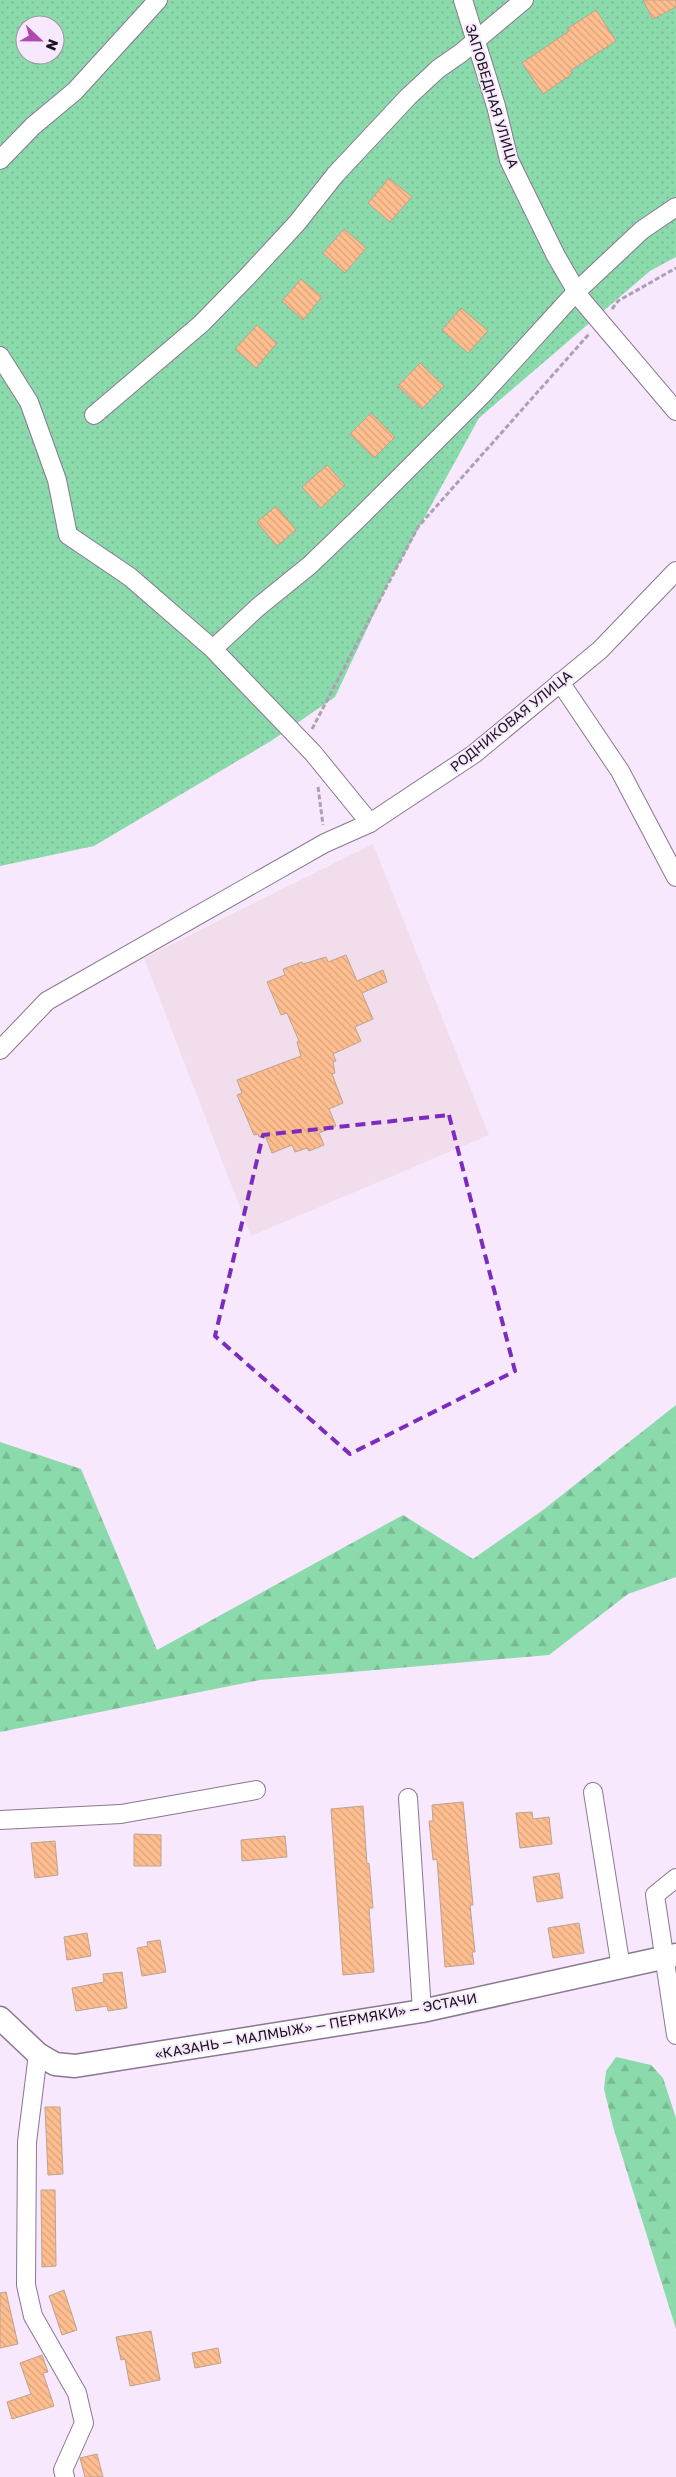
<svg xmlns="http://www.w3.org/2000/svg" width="676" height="2477" viewBox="0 0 676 2477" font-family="'Golos Text',sans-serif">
  <defs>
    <pattern id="grass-dots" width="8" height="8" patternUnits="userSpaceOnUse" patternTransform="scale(1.25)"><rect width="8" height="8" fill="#8bdaab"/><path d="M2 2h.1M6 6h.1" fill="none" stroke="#77ba93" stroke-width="1.8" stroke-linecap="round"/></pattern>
    <pattern id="forest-firs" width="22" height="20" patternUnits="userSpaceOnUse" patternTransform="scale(1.25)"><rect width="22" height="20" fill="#8bdaab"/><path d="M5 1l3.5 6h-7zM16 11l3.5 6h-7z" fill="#77ba93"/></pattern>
    <pattern id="building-back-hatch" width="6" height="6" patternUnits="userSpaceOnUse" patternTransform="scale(1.25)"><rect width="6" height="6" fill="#febe8f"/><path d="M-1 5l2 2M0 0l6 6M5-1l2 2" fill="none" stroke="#d9a27b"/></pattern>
  </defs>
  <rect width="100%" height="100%" fill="#f7e8fd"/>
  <polygon fill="#f2ddec" points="373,844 489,1135 251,1236 144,958"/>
  <path fill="url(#grass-dots)" fill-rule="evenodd" d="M0,0H676V257L650,271L479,418L388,584L335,697L271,741L94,846L0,866ZM25,25H55V55H25Z"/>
  <g fill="url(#forest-firs)">
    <polygon points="676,1405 676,1577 628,1594 549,1655 260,1680 0,1732 0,1442 81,1469 157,1650 403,1515 473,1559 543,1510"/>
    <polygon points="616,2057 651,2065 663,2078 676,2118 676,2329 614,2130 604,2089 606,2071"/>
  </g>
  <g fill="url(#building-back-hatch)" stroke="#bda390">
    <polygon points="643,0 676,0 676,7 653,19"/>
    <polygon points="596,10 616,41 570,71 572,74 543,94 522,63 569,31 567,29"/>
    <polygon points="389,178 412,197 390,222 368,203"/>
    <polygon points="344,229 366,248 345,273 323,253"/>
    <polygon points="301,279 322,297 303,320 282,301"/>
    <polygon points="461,308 488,331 468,353 442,330"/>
    <polygon points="257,325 277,343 256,368 235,349"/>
    <polygon points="420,363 444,386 422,409 398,386"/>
    <polygon points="371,413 395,437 374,458 350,434"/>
    <polygon points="327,465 345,485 321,508 302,487"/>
    <polygon points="276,506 296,530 277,546 257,522"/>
    <polygon points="346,955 357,981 383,970 387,982 362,993 373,1019 355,1027 361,1041 333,1054 336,1061 333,1062 335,1073 332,1074 343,1103 329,1109 336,1126 319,1133 324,1145 309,1151 307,1148 295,1152 292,1145 272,1153 265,1135 259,1137 258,1134 254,1135 237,1095 242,1093 237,1080 301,1056 297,1042 299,1041 287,1013 281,1015 267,982 285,975 283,969 302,962 303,964 326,957 328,962"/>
    <polygon points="463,1802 473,1905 470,1905 475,1952 472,1952 474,1964 445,1967 437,1859 433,1860 429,1821 433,1821 432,1805"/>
    <polygon points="363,1806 367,1864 369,1863 373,1908 369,1908 374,1972 343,1975 331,1809"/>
    <polygon points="532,1812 533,1819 549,1817 552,1844 520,1848 516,1813"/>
    <polygon points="134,1834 161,1835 161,1866 134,1866"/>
    <polygon points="285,1836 287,1857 242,1861 241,1840"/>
    <polygon points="55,1841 58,1875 35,1878 31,1843"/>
    <polygon points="559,1873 563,1898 537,1902 533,1877"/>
    <polygon points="579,1923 584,1953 553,1958 548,1928"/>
    <polygon points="87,1933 91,1956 67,1960 64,1937"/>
    <polygon points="160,1940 166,1972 142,1976 137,1948 148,1946 147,1942"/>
    <polygon points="122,1972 127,2008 108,2011 107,2006 76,2011 72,1988 104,1982 103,1974"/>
    <polygon points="45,2107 60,2107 63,2174 48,2175"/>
    <polygon points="41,2190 55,2190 56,2266 42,2267"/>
    <polygon points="64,2290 77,2330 62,2335 49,2296"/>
    <polygon points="6,2292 18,2344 0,2348 0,2293"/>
    <polygon points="151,2331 160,2380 130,2386 125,2359 121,2360 116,2337"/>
    <polygon points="218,2348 221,2363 195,2368 192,2353"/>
    <polygon points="42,2355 48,2372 43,2373 54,2406 12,2419 7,2402 31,2394 20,2363"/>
    <polygon points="97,2454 103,2477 85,2477 80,2458"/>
  </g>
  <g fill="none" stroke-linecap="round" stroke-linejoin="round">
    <g stroke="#897890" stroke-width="20">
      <g id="minor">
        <polyline points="463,0 496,106 509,160 556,256 581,299 676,411"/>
        <polyline points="0,160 33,126 75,91 158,0"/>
        <polyline points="0,356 29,402 57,480 68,535 130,577 213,649 313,753 370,823"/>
        <polyline points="94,415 201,324 248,276 297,223 335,175 408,97 438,69 461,53 524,0"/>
        <polyline points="213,649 257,608 310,565 362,515 482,395 577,291 642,230 676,207"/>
        <polyline points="560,682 620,771 676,877"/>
        <polyline points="0,1050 47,1001 325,843 370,823 474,754 600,650 676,571"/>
        <polyline points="593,1792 621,1968"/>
        <polyline points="408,1798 422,2011"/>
        <polyline points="0,1820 121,1814 256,1790"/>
        <polyline points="676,1878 655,1895 676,2035"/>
        <polyline points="38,2054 27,2142 26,2285 33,2316 77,2393 84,2423 63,2470 65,2477"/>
      </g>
    </g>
    <g stroke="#897890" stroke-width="25">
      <polyline id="tertiary" points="0,2018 38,2054 55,2064 75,2066 422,2011 676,1955"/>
    </g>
    <g stroke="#aca0b1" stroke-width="3" stroke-dasharray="5 2.5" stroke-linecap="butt">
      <polyline points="612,309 618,301 676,268"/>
      <polyline points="312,729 418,527 589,334"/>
      <polyline points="318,787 323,825"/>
    </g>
    <use href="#minor" stroke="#fff" stroke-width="18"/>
    <use href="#tertiary" stroke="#fff" stroke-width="22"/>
  </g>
  <path fill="none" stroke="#7b2cbf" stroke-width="4" stroke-dasharray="10 6" stroke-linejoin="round" d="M449,1115L515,1371L350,1454L215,1336L263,1135Z"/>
  <g text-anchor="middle" stroke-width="4" stroke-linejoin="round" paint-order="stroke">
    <g font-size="14" fill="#19131c" stroke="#f7e8fd">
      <text transform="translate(492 96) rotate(73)" y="5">ЗАПОВЕДНАЯ УЛИЦА</text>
      <text transform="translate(511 721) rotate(-39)" y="5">РОДНИКОВАЯ УЛИЦА</text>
      <text transform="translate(316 2026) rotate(-10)" y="5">«КАЗАНЬ — МАЛМЫЖ» — ПЕРМЯКИ» — ЭСТАЧИ</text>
    </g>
  </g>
  <g transform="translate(40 40) rotate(112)"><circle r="24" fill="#f7e8fd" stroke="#9e93a3"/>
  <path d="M0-4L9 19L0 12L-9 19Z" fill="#ad49af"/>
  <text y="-8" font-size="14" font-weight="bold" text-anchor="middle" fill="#19131c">N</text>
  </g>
</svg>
